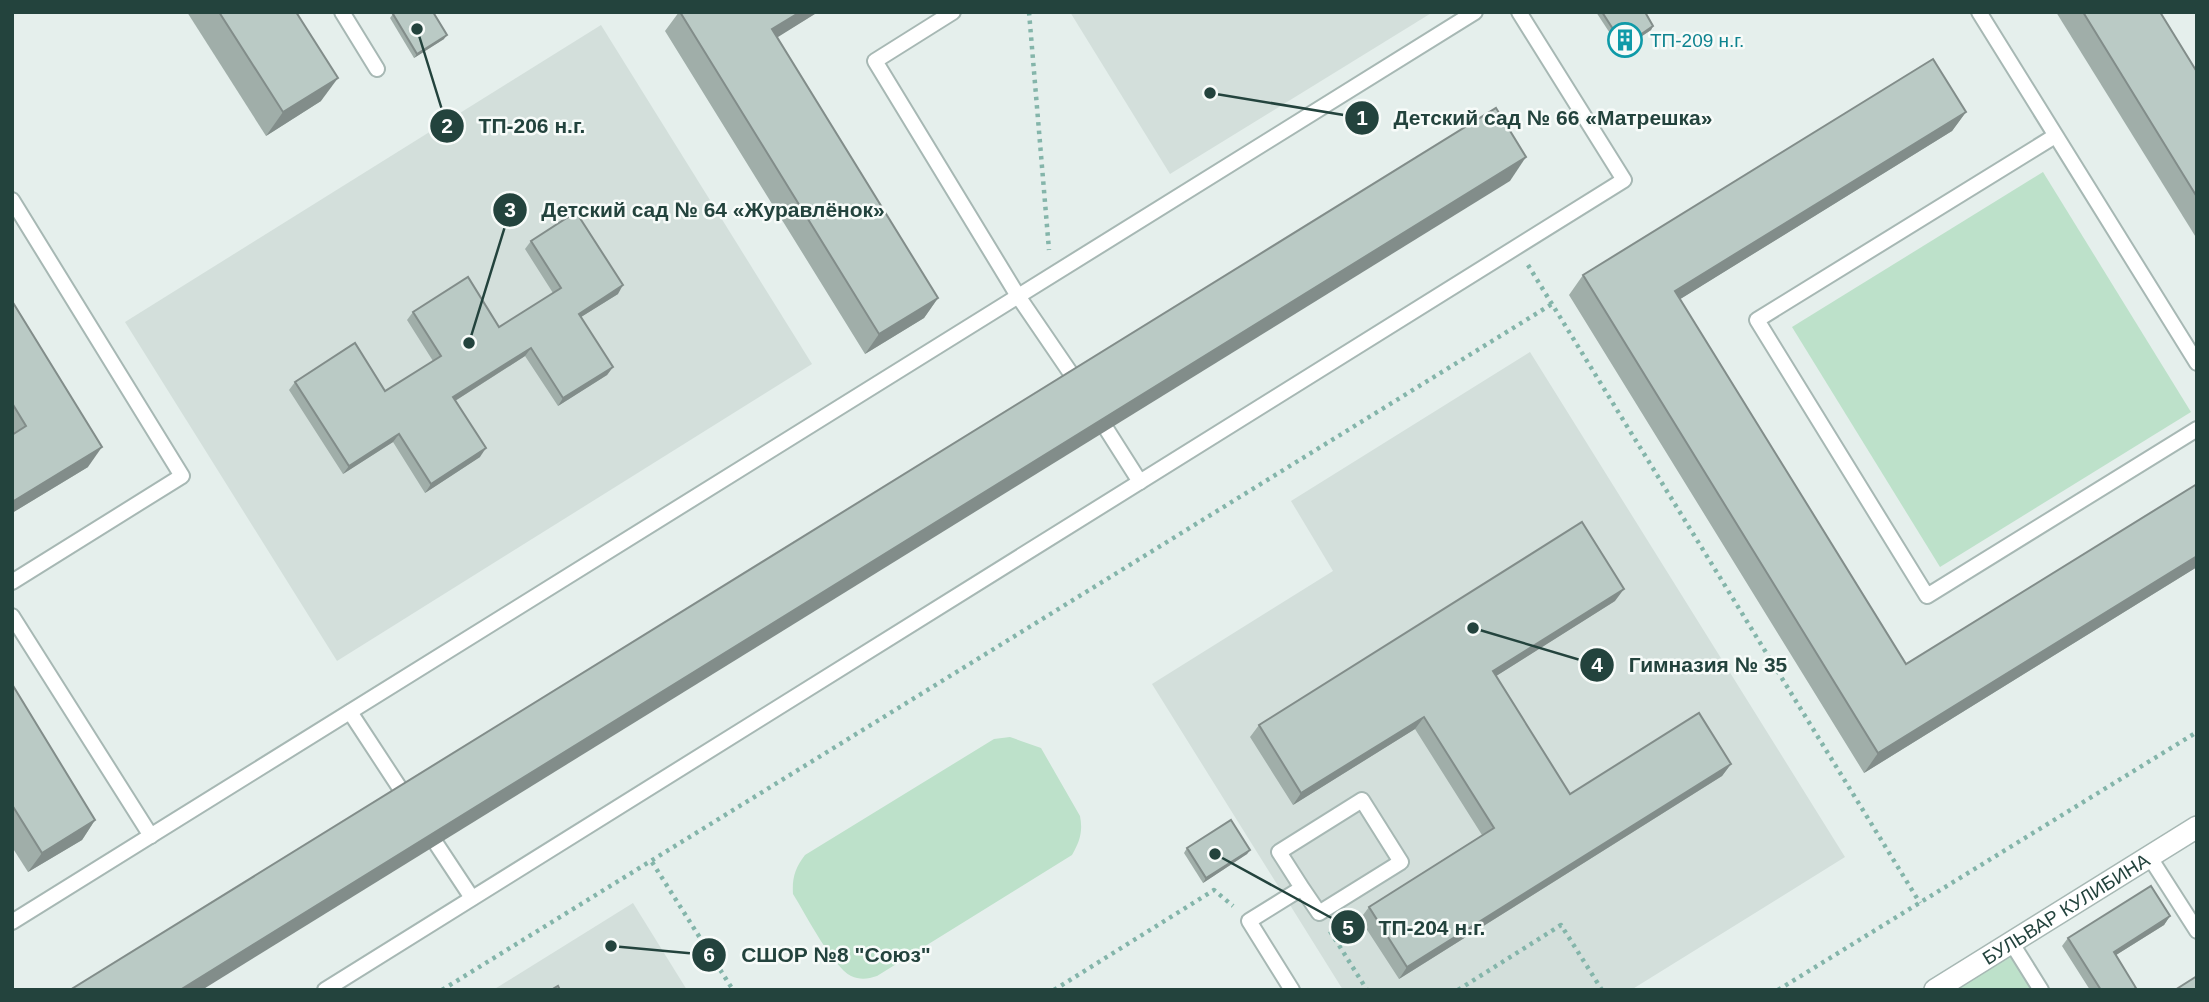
<svg xmlns="http://www.w3.org/2000/svg" width="2209" height="1002" viewBox="0 0 2209 1002" font-family="Arial,sans-serif">
  <rect width="100%" height="100%" fill="#e5efec"/>
  <g fill="#d3dfdb">
    <polygon points="1070,12 1433,12 1170,174"/>
    <polygon points="601,25 812,364 337,661 125,322"/>
    <polygon points="1530,352 1845,857 1631,990 1343,990 1152,684 1333,571 1291,501"/>
    <polygon points="633,903 687,990 493,990"/>
  </g>
  <g fill="#bde1ca">
    <polygon points="2043,172 2191,412 1940,567 1792,327"/>
    <path d="M1010,737L1041,748L1080,816C1083,831 1080,841 1072,855L877,976C868,979 860,980 851,976C832,966 805,913 793,894C792,878 795,868 805,855L994,739Z"/>
    <polygon points="2011,948 2037,990 1943,990"/>
  </g>
  <g fill="none" stroke-linecap="round" stroke-linejoin="round">
    <g stroke="#a7b8b4" stroke-width="18">
      <g id="lane">
        <polyline points="342,12 377,69"/>
        <polyline points="953,12 875,61 1018,296 1076,381"/>
        <polyline points="1979,12 2197,363"/>
        <polyline points="2055,136 1757,320 1927,596 2197,429"/>
        <polyline points="12,200 182,476 12,582"/>
        <polyline points="1107,430 1140,482"/>
        <polyline points="12,616 151,836"/>
        <polyline points="350,712 405,796"/>
        <polyline points="437,845 472,898"/>
        <polyline points="2149,856 2197,931"/>
        <polyline points="12,922 1475,12"/>
        <polyline points="2011,942 2041,990"/>
        <polyline points="325,990 1624,180 1519,12"/>
        <polyline points="1292,990 1249,921 1302,888 1279,852 1362,800 1401,862 1319,913 1302,888"/>
      </g>
    </g>
    <g stroke="#a7b8b4" stroke-width="24">
      <g id="street">
        <path id="s1" d="M1935,990L2197,827"/>
      </g>
    </g>
    <g stroke="#84b5aa" stroke-width="4.5" stroke-dasharray="3.5 5" stroke-linecap="butt">
      <polyline points="1029,12 1049,250"/>
      <polyline points="1528,265 1920,903"/>
      <polyline points="652,862 733,990"/>
      <polyline points="1330,931 1367,990"/>
      <polyline points="442,990 1552,304"/>
      <polyline points="1054,990 1214,890 1233,906"/>
      <polyline points="1458,990 1561,925 1602,990"/>
      <polyline points="1778,990 2197,732"/>
    </g>
    <use href="#lane" stroke="#fff" stroke-width="14"/>
    <use href="#street" stroke="#fff" stroke-width="21"/>
  </g>
  <g fill="#a0aea9">
    <polygon points="187,12 296,12 321,101 266,136"/>
    <polygon points="679,12 818,12 777,37 938,298 924,318 865,354 665,31"/>
    <polygon points="1596,12 1645,12 1653,26 1651,30 1621,50"/>
    <polygon points="2056,12 2160,12 2197,72 2197,239"/>
    <polygon points="393,14 444,39 414,58 390,18"/>
    <polygon points="1966,112 1952,131 1680,299 1906,664 2197,484 2197,567 1864,773 1569,295 1583,275"/>
    <polygon points="531,241 618,294 581,317 613,367 607,375 558,406 525,356 455,401 480,457 425,493 393,442 343,474 289,390 295,382 385,391 433,361 407,320 413,312 499,327 553,293 525,249"/>
    <polygon points="12,301 88,467 12,513"/>
    <polygon points="1615,601 1496,676 1570,794 1731,764 1722,776 1399,979 1360,919 1369,907 1482,835 1415,729 1293,805 1250,737 1259,725"/>
    <polygon points="12,684 95,820 82,840 28,872 12,847"/>
    <polygon points="1187,848 1250,850 1247,854 1203,883 1184,853"/>
    <polygon points="2170,916 2164,925 2116,955 2134,990 2090,990 2062,946 2068,938"/>
  </g>
  <g fill="#828d8a">
    <polygon points="800,12 818,12 759,49 772,29"/>
    <polygon points="1653,26 1651,30 1621,50 1624,46"/>
    <polygon points="447,35 444,39 414,58 417,54"/>
    <polygon points="338,78 321,101 266,136 283,112"/>
    <polygon points="1966,112 1952,131 1661,311 1675,291"/>
    <polygon points="1526,157 1510,181 202,990 180,990"/>
    <polygon points="623,285 618,294 573,322 579,314"/>
    <polygon points="938,298 924,318 865,354 879,334"/>
    <polygon points="531,348 525,356 447,406 453,397"/>
    <polygon points="613,367 607,375 558,406 563,398"/>
    <polygon points="399,434 393,442 343,474 349,466"/>
    <polygon points="102,447 88,467 12,513 12,502"/>
    <polygon points="486,448 480,457 425,493 431,484"/>
    <polygon points="2197,556 2197,567 1864,773 1878,753"/>
    <polygon points="1624,589 1615,601 1485,683 1493,671"/>
    <polygon points="1424,717 1415,729 1293,805 1301,793"/>
    <polygon points="1731,764 1722,776 1399,979 1407,967"/>
    <polygon points="95,820 82,840 28,872 42,853"/>
    <polygon points="1250,850 1247,854 1203,883 1206,878"/>
    <polygon points="2170,916 2164,925 2108,960 2114,952"/>
  </g>
  <g fill="#bacac5" stroke="#828d8a" stroke-width="2">
    <polygon points="219,12 296,12 338,78 283,112"/>
    <polygon points="396,12 433,12 447,35 417,54 393,14"/>
    <polygon points="680,12 800,12 772,29 938,298 879,334"/>
    <polygon points="1602,12 1645,12 1653,26 1624,46"/>
    <polygon points="2083,12 2160,12 2197,72 2197,197"/>
    <polygon points="1933,59 1966,112 1675,291 1906,664 2197,484 2197,556 1878,753 1583,275"/>
    <polygon points="1496,108 1526,157 180,990 70,990"/>
    <polygon points="576,212 623,285 579,314 613,367 563,398 531,348 453,397 486,448 431,484 399,434 349,466 295,382 355,343 385,391 441,356 413,312 468,277 499,327 561,288 531,241"/>
    <polygon points="12,301 102,447 12,502 12,435 26,426 12,403"/>
    <polygon points="1582,522 1624,589 1493,671 1570,794 1699,713 1731,764 1407,967 1369,907 1494,828 1424,717 1301,793 1259,725"/>
    <polygon points="12,684 95,820 42,853 12,805"/>
    <polygon points="1231,820 1250,850 1206,878 1187,848"/>
    <polygon points="2151,886 2170,916 2114,952 2136,988 2132,990 2101,990 2068,938"/>
    <polygon points="2197,976 2197,990 2175,990"/>
    <polygon points="558,986 560,990 551,990"/>
  </g>
  <defs>
    <g id="building-ring" transform="scale(1.75)"><circle r="9.5" fill="#f7fbf9" stroke="#0f9aa8" stroke-width="1.5"/><path d="M-4-6H4V6H1V3H-1V6H-4ZM-2.5-4.3h1.7v1.8h-1.7ZM.8-4.3h1.7v1.8H.8ZM-2.5-1h1.7V.8h-1.7ZM.8-1h1.7V.8H.8Z" fill="#0f9aa8"/></g>
  </defs>
  <g fill-rule="evenodd">
    <use href="#building-ring" x="1625" y="40"/>
  </g>
  <g text-anchor="middle" stroke-width="5" stroke-linejoin="round" paint-order="stroke">
    <g font-size="19" fill="#0d838f" stroke="#f7fbf9" text-anchor="start">
      <text x="1650" y="47">ТП-209 н.г.</text>
    </g>
    <g font-size="19" fill="#23433d" stroke="#f7fbf9">
      <text dy="7" stroke="none"><textPath href="#s1" startOffset="154">БУЛЬВАР КУЛИБИНА</textPath></text>
    </g>
  </g>
  <path fill="none" stroke="#23433d" stroke-width="2.5" d="M1210 93L1362 118M417 29L447 126M469 343L510 210M1473 628L1597 665M1215 854L1348 927M611 946L709 955"/>
  <g fill="#23433d" stroke="#f7fbf9" stroke-width="2.5">
    <circle cx="1210" cy="93" r="7"/>
    <circle cx="417" cy="29" r="7"/>
    <circle cx="469" cy="343" r="7"/>
    <circle cx="1473" cy="628" r="7"/>
    <circle cx="1215" cy="854" r="7"/>
    <circle cx="611" cy="946" r="7"/>
    <circle cx="1362" cy="118" r="18"/>
    <circle cx="447" cy="126" r="18"/>
    <circle cx="510" cy="210" r="18"/>
    <circle cx="1597" cy="665" r="18"/>
    <circle cx="1348" cy="927" r="18"/>
    <circle cx="709" cy="955" r="18"/>
  </g>
  <g font-size="21" text-anchor="middle" font-weight="bold" fill="#fff">
    <text x="1362" y="125">1</text>
    <text x="447" y="133">2</text>
    <text x="510" y="217">3</text>
    <text x="1597" y="672">4</text>
    <text x="1348" y="935">5</text>
    <text x="709" y="962">6</text>
  </g>
  <g font-size="21" text-anchor="middle" font-weight="bold" fill="#23433d" stroke="#f7fbf9" stroke-width="5" stroke-linejoin="round" paint-order="stroke">
    <text x="1553" y="125">Детский сад № 66 «Матрешка»</text>
    <text x="532" y="133">ТП-206 н.г.</text>
    <text x="713" y="217">Детский сад № 64 «Журавлёнок»</text>
    <text x="1708" y="672">Гимназия № 35</text>
    <text x="1432" y="935">ТП-204 н.г.</text>
    <text x="836" y="962">СШОР №8 "Союз"</text>
  </g>
  <rect width="2209" height="1002" fill="none" stroke="#23433d" stroke-width="28"/>
</svg>
